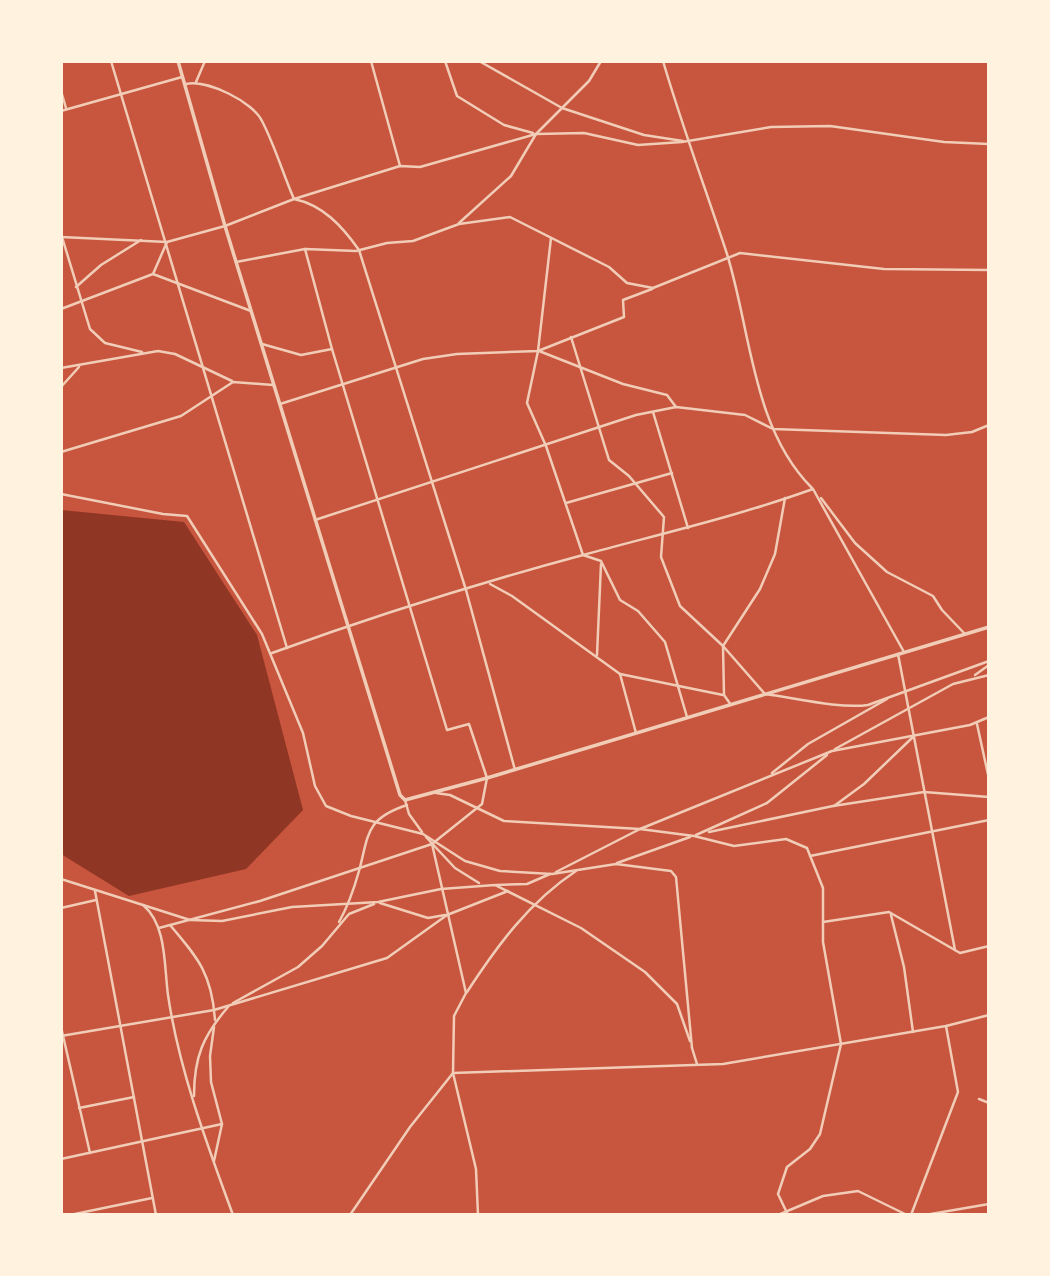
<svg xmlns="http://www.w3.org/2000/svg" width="1050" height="1276" viewBox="0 0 1050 1276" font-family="'Open Sans',sans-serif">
  <rect width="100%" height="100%" fill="#c8553d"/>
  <polygon fill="#8f3625" points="61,510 184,522 257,635 303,810 246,869 129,896 61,854"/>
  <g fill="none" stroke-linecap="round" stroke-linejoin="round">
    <g stroke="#f1ccb7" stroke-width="2.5">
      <polyline points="111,61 287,648"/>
      <polyline points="371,61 400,166"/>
      <polyline points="445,61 457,96 504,125 533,133"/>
      <polyline points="479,61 562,108 644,135 683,141"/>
      <path d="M663,61C682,126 706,190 727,254C751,331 752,428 812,488"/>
      <polyline points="196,82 205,61"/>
      <path d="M186,84C207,79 253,102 262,121C275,146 283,174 294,199C323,205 342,226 359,250L466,590L515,770"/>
      <polyline points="61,91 66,108"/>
      <polyline points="61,111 182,77"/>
      <polyline points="459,223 511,176 536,134 589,81 601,61"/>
      <polyline points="61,237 167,242 225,226 294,199 400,166 420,167 536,134 584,133 638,145 682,142 771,127 830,126 944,142 989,144"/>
      <polyline points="62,237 90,329 105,343 142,352"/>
      <polyline points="551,238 538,351 527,403 546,446 583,555 601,561 620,600 638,611 665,642 687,717"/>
      <polyline points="305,249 332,349"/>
      <polyline points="236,262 305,249 356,251 387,243 413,241 459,224 510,217 609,267 627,283 653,288 740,253 884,269 989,270"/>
      <polyline points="153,274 251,311"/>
      <polyline points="76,287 101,265 141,240"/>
      <polyline points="61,309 153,274 167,242"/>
      <path d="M571,337L609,460L629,476L664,517L661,557L680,606L723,646L765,694C795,698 840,709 868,705L989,661"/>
      <polyline points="539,351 623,384 667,395 676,407"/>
      <polyline points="61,368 158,351 175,354 232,381"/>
      <polyline points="61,387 79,367"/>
      <polyline points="280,404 423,359 457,354 538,351 624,317 623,300 652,289"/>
      <polyline points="653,412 688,528"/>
      <polyline points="61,452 181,416 233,382 273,385"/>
      <polyline points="61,494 163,514 187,516 262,634 303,733 315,786 326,806 351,816 423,834 465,861 500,871 552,874 616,864 671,871 676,877 692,1048"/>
      <polyline points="821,498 855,543 887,572 933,596 942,610 965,634"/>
      <polyline points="566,503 672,473"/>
      <polyline points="315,520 636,415 676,407 745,415 773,429 946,435 972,432 989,425"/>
      <polyline points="490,584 512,596 620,674 636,733"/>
      <path d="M272,653C374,616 479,583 583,555C660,534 738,516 813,489L904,652"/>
      <polyline points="898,654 955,950"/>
      <polyline points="597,655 601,564"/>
      <polyline points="620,674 723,695"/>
      <polyline points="975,675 989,665"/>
      <polyline points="731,705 724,695 723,646 760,589 775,554 785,498"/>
      <polyline points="977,724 989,779"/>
      <polyline points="835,749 953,684 989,675"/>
      <polyline points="772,773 808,744 887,699"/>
      <polyline points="436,793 450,795 504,821 640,829 694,836 734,846 786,839 807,848 823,888 823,942 841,1044 820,1134 810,1149 787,1167 778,1194 788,1215"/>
      <polyline points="405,800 409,814 422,832"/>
      <polyline points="834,806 864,784 913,737"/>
      <polyline points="709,832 833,806 924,792 989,797"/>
      <polyline points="696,835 767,803 827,755"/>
      <polyline points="426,837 455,868 479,883"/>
      <polyline points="810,856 989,820"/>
      <polyline points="617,863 690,837"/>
      <polyline points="556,872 640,829 832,751 970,725 989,717"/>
      <path d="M61,879L143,905C167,925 164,966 168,995C179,1070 207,1144 233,1215"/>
      <polyline points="496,885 527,884 550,874"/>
      <polyline points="95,891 156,1215"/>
      <polyline points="380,903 428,918 445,915"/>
      <polyline points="143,905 190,920 222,921 292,907 378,902 441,889 495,885 581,928 645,972 677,1004 690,1041"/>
      <polyline points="61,908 96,900"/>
      <polyline points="891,915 904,967 913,1032"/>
      <path d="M339,922C348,906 354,889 359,871C369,834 365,819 407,805"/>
      <polyline points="823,922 889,912 960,953 989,946"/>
      <path d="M170,925C199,959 212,975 215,1020"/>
      <polyline points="159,928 260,901 432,844 482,804 487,778 469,724 447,730 332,349 301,355 262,344"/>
      <path d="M467,992C497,946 529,902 576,871"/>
      <polyline points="233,1003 298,967 322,946 349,914 374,904"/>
      <polyline points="61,1027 90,1153"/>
      <polyline points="61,1036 214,1010 387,958 447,915 508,891"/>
      <polyline points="692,1048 697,1064"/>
      <path d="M194,1096C194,1057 203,1036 228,1007"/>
      <polyline points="979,1099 989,1103"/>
      <polyline points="79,1108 134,1097"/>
      <polyline points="61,1159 222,1124"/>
      <polyline points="214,1161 222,1124 211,1082 210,1056 214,1027"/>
      <polyline points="70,1215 152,1198"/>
      <polyline points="350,1215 410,1127 453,1073 454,1016 466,993 432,844"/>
      <polyline points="478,1215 476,1169 453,1073 723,1064 946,1026 989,1015"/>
      <polyline points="778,1215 823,1196 858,1191 907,1215"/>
      <polyline points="911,1215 958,1092 946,1026"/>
      <polyline points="925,1215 989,1204"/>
    </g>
    <polyline stroke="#f1ccb7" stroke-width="3.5" points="178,61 225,226 400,795 405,800 487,778 989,627"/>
  </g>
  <rect width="1050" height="1276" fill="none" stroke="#fff3e0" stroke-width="126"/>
</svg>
